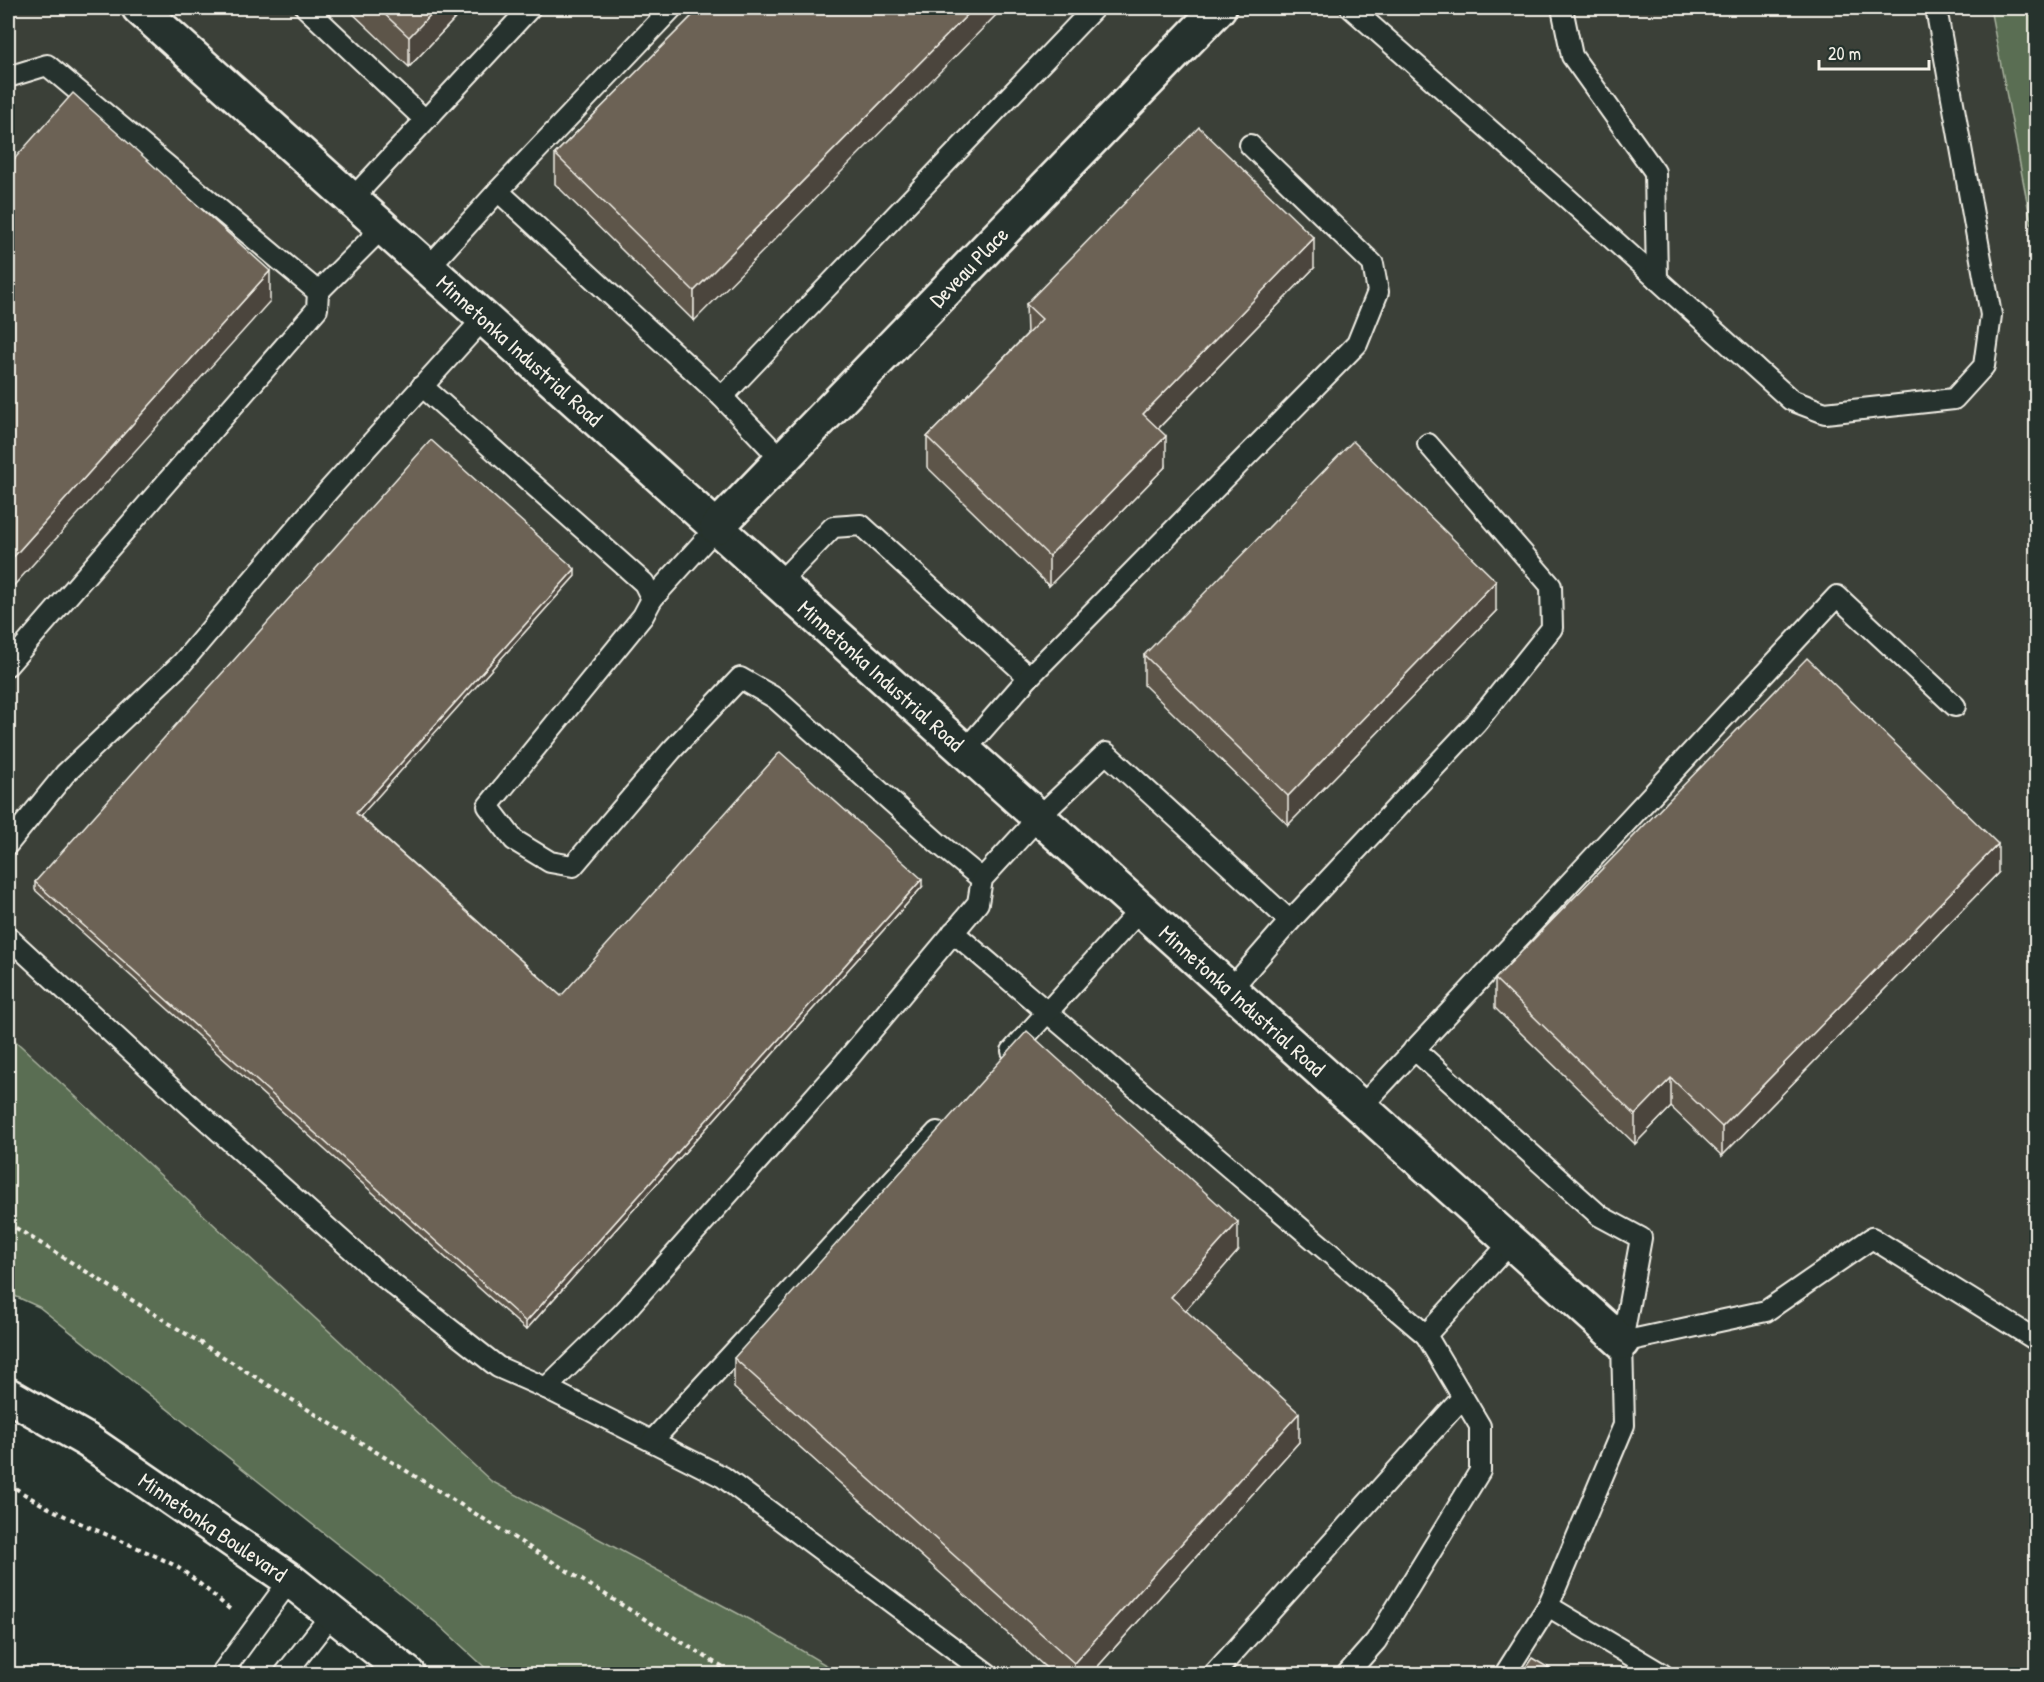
<svg xmlns="http://www.w3.org/2000/svg" width="2044" height="1682" viewBox="0 0 2044 1682" font-family="'Patrick Hand',sans-serif">
  <rect width="100%" height="100%" fill="#26332d"/>
  <filter id="ink" filterUnits="userSpaceOnUse"><feTurbulence type="fractalNoise" baseFrequency=".0167" numOctaves="2"/><feDisplacementMap in="SourceGraphic" scale="12" xChannelSelector="R" yChannelSelector="G"/><feConvolveMatrix kernelMatrix="1 2 1 2 8 2 1 2 1" color-interpolation-filters="sRGB"/></filter>
  <g filter="url(#ink)">
    <polygon fill="#3b4139" points="8,8 2036,8 2036,1674 841,1674 750,1620 491,1481 8,1034"/>
    <g fill="#5a6e52" stroke="#a7b09d" stroke-width="1.5">
      <polygon points="1990,8 2036,8 2036,248"/>
      <polygon points="8,1034 491,1481 750,1620 841,1674 492,1674 439,1625 39,1307 8,1293"/>
    </g>
    <g fill="none" stroke-linecap="round" stroke-linejoin="round">
      <g stroke="#f4f1e8" stroke-width="24">
        <g id="service">
          <polyline points="306,8 424,119"/>
          <polyline points="1351,8 1566,197 1791,400 1825,413 1954,399 1984,366 1991,315 1936,8"/>
          <polyline points="1562,8 1572,56 1655,172 1657,279"/>
          <polyline points="8,77 47,65 318,292"/>
          <polyline points="498,191 722,397"/>
          <polyline points="352,199 530,8"/>
          <polyline points="428,268 498,191 672,8"/>
          <polyline points="422,386 644,583 652,599 643,616 488,806 514,840 550,862 573,866 671,751 740,678 775,698 938,843 982,879"/>
          <polyline points="781,459 722,397 1094,8"/>
          <polyline points="779,583 833,527 861,525 1029,677 965,750"/>
          <polyline points="652,599 717,527"/>
          <polyline points="8,665 317,309 318,292 383,227"/>
          <polyline points="1029,677 1357,344 1378,292 1373,264 1250,145"/>
          <polyline points="8,844 65,774 182,663 328,491 484,318"/>
          <polyline points="1290,921 1476,723 1552,628 1551,586 1428,444"/>
          <polyline points="953,932 1426,1335 1480,1426 1480,1471 1376,1641 1347,1674"/>
          <polyline points="8,937 184,1100 376,1271 498,1367 546,1388 623,1313 841,1067 978,903 982,879 1039,817 1106,753 1290,921 1231,989"/>
          <polyline points="1414,1049 1600,1216 1641,1238 1622,1342 1624,1425 1548,1606 1662,1674"/>
          <polyline points="1012,1051 1141,909"/>
          <polyline points="1361,1107 1837,596 1955,706"/>
          <polyline points="1426,1335 1511,1242"/>
          <polyline points="1622,1342 1766,1311 1872,1238 2036,1340"/>
          <polyline points="546,1388 723,1477 988,1674"/>
          <polyline points="652,1441 937,1132"/>
          <polyline points="221,1674 290,1580"/>
          <polyline points="285,1674 332,1614"/>
          <polyline points="1214,1674 1462,1398"/>
          <polyline points="1505,1674 1548,1606"/>
        </g>
      </g>
      <g stroke="#f4f1e8" stroke-width="38">
        <g id="minor">
          <path id="s1" d="M139,8L1622,1342"/>
          <path id="s2" d="M717,527L1219,8"/>
        </g>
      </g>
      <g stroke="#f4f1e8" stroke-width="38">
        <g id="secondary">
          <path id="s3" d="M8,1395L88,1441L290,1580L408,1674"/>
        </g>
      </g>
      <g stroke="#f4f1e8" stroke-width="4" stroke-dasharray="4.5 4.5" stroke-linecap="butt">
        <polyline points="8,1223 733,1674"/>
        <path d="M8,1483C56,1518 116,1536 170,1563C188,1572 215,1597 232,1611"/>
      </g>
      <use href="#service" stroke="#26332d" stroke-width="20"/>
      <use href="#minor" stroke="#26332d" stroke-width="33"/>
      <use href="#secondary" stroke="#26332d" stroke-width="33"/>
    </g>
    <g fill="#5d5449" stroke="#f4f1e8" stroke-width="1.5">
      <polygon points="347,8 465,8 409,67"/>
      <polygon points="700,8 694,321 555,184 555,154"/>
      <polygon points="1314,268 1158,429 1166,466 1049,586 927,467 927,437 1027,334 1026,304"/>
      <polygon points="575,576 360,816 561,996 922,887 526,1330 35,890 35,882"/>
      <polygon points="1496,611 1288,825 1144,685 1144,655"/>
      <polygon points="1998,873 1722,1156 1671,1107 1635,1144 1495,1008 1495,979"/>
      <polygon points="1238,1251 1185,1310 1299,1442 1091,1674 1053,1674 734,1388 734,1358"/>
    </g>
    <g fill="#4c453c" stroke="#f4f1e8" stroke-width="1.5">
      <polygon points="437,8 465,8 409,67 409,37"/>
      <polygon points="974,8 1003,8 694,321 694,291"/>
      <polygon points="1314,238 1314,268 1143,444 1143,414"/>
      <polygon points="270,271 270,301 8,592 8,563"/>
      <polygon points="1166,436 1166,466 1049,586 1049,556"/>
      <polygon points="575,569 575,576 356,821 356,813"/>
      <polygon points="1496,581 1496,611 1288,825 1288,796"/>
      <polygon points="1998,844 1998,873 1722,1156 1722,1127"/>
      <polygon points="922,879 922,887 526,1330 526,1322"/>
      <polygon points="1671,1078 1671,1107 1635,1144 1635,1115"/>
      <polygon points="1238,1222 1238,1251 1171,1327 1171,1297"/>
      <polygon points="1299,1413 1299,1442 1091,1674 1074,1674 1074,1663"/>
    </g>
    <g fill="#6c6255" stroke="#f4f1e8" stroke-width="1.5">
      <polygon points="378,8 437,8 409,37"/>
      <polygon points="700,8 974,8 694,291 555,154"/>
      <polygon points="73,93 270,271 8,563 8,166"/>
      <polygon points="1199,127 1314,238 1143,414 1166,436 1049,556 927,437 1042,319 1026,304"/>
      <polygon points="431,440 575,569 356,813 561,996 780,752 922,879 526,1322 35,882"/>
      <polygon points="1353,441 1496,581 1288,796 1144,655"/>
      <polygon points="1807,658 1998,844 1722,1127 1671,1078 1635,1115 1495,979"/>
      <polygon points="1027,1031 1238,1222 1171,1297 1299,1413 1074,1663 734,1358"/>
      <polygon points="1532,1658 1559,1674 1521,1674"/>
    </g>
  </g>
  <g text-anchor="middle" stroke-width="4.5" stroke-linejoin="round" paint-order="stroke">
    <g font-size="22" fill="#f4f1e8" stroke="#26332d">
      <text dy="8" stroke="none"><textPath href="#s2" startOffset="362">Deveau Place</textPath></text>
      <text dy="8" stroke="none"><textPath href="#s1" startOffset="512">Minnetonka Industrial Road</textPath></text>
      <text dy="8" stroke="none"><textPath href="#s1" startOffset="998">Minnetonka Industrial Road</textPath></text>
      <text dy="8" stroke="none"><textPath href="#s1" startOffset="1484">Minnetonka Industrial Road</textPath></text>
      <text dy="8" stroke="none"><textPath href="#s3" startOffset="244">Minnetonka Boulevard</textPath></text>
    </g>
  </g>
  <rect width="2044" height="1682" fill="none" stroke="#26332d" stroke-width="30"/>
  <rect x="15" y="15" width="2014" height="1652" fill="none" stroke="#f4f1e8" stroke-width="2" filter="url(#ink)"/>
  <path d="M1819 60v9h110v-9" fill="none" stroke="#f4f1e8" stroke-width="3"/>
  <text x="1828" y="60" font-size="18" fill="#f4f1e8" stroke="#26332d" stroke-width="4.5" paint-order="stroke">20 m</text>
</svg>
